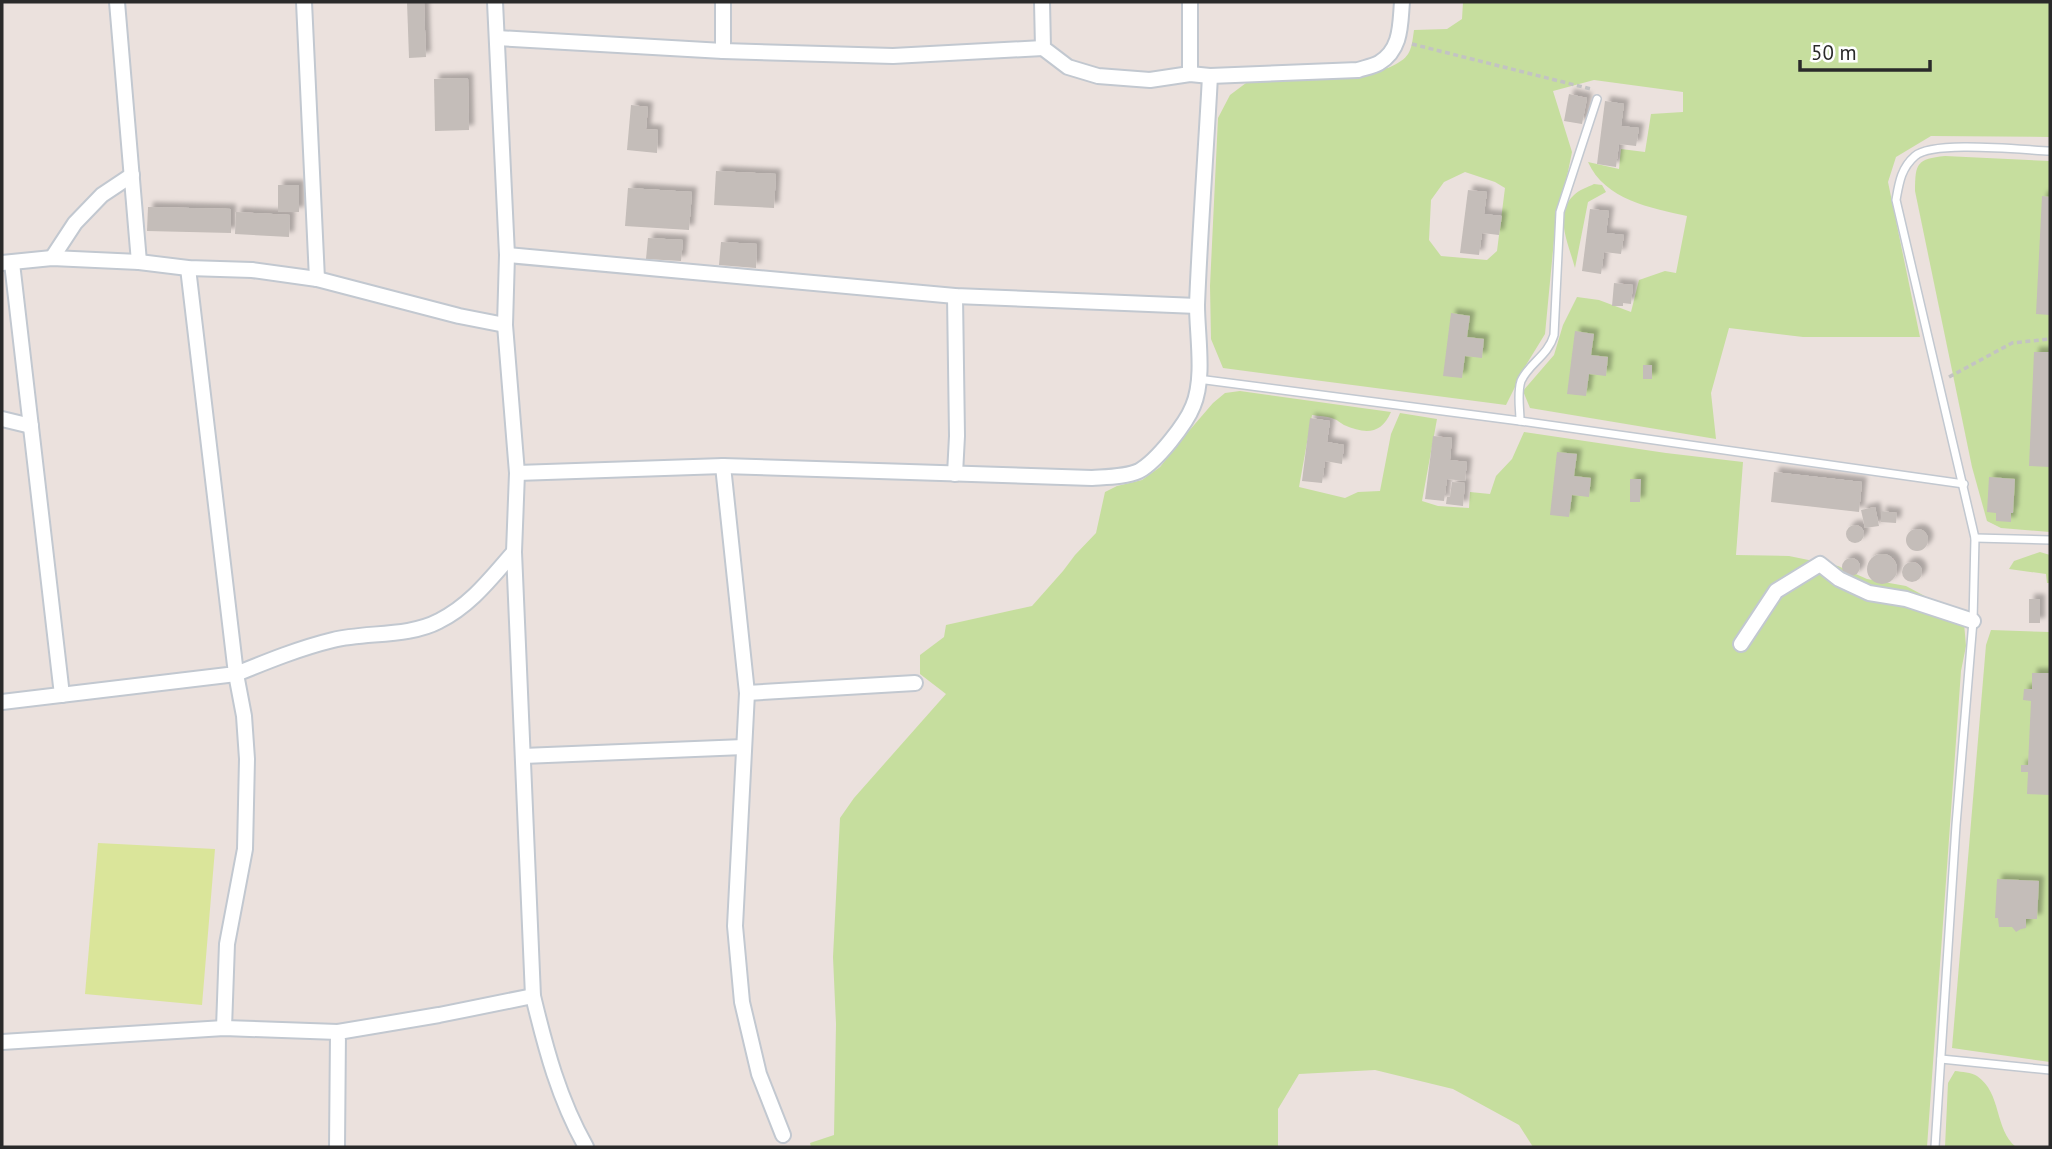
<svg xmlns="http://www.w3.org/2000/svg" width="2052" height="1149" viewBox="0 0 2052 1149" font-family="'PT Sans',sans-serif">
  <defs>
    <filter id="shadow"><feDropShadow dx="5" dy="-5" stdDeviation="2" flood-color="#0004"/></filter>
  </defs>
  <rect width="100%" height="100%" fill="#ebe1dd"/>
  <g fill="#c6de9e" fill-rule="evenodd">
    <path d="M1463,2H2050V137L1931,136L1896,157L1888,182L1920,337H1803L1729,328L1711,393L1716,439L1530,408L1523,391L1554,355L1563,325L1577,297L1599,300L1631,312L1639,280L1665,271L1676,273L1687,216C1651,208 1605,200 1588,162L1619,169L1621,149L1645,152L1651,114L1683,112V92L1594,80L1553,91L1572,152L1554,240L1545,334L1526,365L1506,405L1223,368L1211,339L1210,286L1218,118L1230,95L1246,83L1388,68C1410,58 1411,53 1414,30L1447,29L1462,19ZM1465,172L1495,182L1505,188L1497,251L1487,260L1441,256L1429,240L1431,200L1444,182Z"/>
    <path d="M1945,156L2050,161V532L2001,528L1987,521L1972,467L1915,191C1915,163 1917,159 1945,156Z"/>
    <path d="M1594,184L1602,185L1606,192L1588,202L1575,268C1569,245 1553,214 1574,195C1579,190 1588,187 1594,184Z"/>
    <path d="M1240,391L1391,412C1381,435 1365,434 1344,425C1340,423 1338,420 1334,419C1328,416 1318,416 1312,415L1299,487L1345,498L1358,492L1380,491L1391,434L1400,413L1437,419L1422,501L1438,506L1469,508L1470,492L1490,494L1496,476L1512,459L1524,432L1666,453L1743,462L1736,555L1789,556L1838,566L1867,579L1906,586L1934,601L1964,623L1966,646L1961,671L1927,1147H1533L1519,1125L1453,1089L1375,1070L1299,1074L1278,1109V1147H811L810,1143L834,1135L836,1024L833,957L840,818L854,798L946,694L920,674V655L944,637L946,625L1032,606L1063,571L1075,555L1096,533L1105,492L1117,486L1142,480L1160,467L1182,439L1213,403L1225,393Z"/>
    <polygon points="2040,552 2050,555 2050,583 2047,583 2046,574 2009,569 2014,561"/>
    <polygon points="1991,630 2050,632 2050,1062 1952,1048 1986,645"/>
    <path d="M1955,1071C1962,1072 1971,1072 1977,1076C2002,1093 1994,1129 2016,1147H1945L1948,1083Z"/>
  </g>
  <polygon fill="#dae59a" points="98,843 215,849 202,1005 85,994"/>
  <g fill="#c4bdb9" filter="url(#shadow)">
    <polygon points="407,2 424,2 426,57 409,58"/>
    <polygon points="468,78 469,130 435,131 434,79"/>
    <polygon points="1569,94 1587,98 1582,124 1564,121"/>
    <polygon points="1605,101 1624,104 1621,126 1639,128 1636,146 1619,144 1616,167 1597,164"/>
    <polygon points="631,105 648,107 646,129 658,130 657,153 627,150"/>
    <polygon points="716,171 776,174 774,208 714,205"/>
    <rect x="278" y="185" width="21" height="27"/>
    <polygon points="628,188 692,192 689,230 625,226"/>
    <polygon points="1468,190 1487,192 1484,214 1502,216 1499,235 1482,233 1479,255 1460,253"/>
    <polygon points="2042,196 2050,197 2050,315 2036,314"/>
    <polygon points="148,207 231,209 231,233 147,231"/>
    <polygon points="1590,209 1609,211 1606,233 1624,235 1621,254 1604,252 1601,274 1582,271"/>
    <polygon points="236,212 290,215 289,237 235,234"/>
    <polygon points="648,238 683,240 681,261 646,259"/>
    <polygon points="721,242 757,244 756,268 719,265"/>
    <polygon points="1614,283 1633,285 1631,304 1623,303 1623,306 1612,306"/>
    <polygon points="1451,313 1470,316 1467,337 1484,339 1482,358 1465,356 1462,378 1443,376"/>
    <polygon points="1575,331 1594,334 1591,355 1608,357 1606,376 1589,374 1586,396 1567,394"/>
    <polygon points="2034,352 2050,352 2050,467 2029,466"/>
    <rect x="1643" y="365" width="9" height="14"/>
    <polygon points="1310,418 1330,421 1327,442 1344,445 1342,464 1325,461 1322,483 1302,481"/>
    <polygon points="1433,436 1452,438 1450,460 1467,462 1465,481 1447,479 1444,501 1425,499"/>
    <polygon points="1557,452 1577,454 1574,476 1591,478 1589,497 1572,495 1569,517 1550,515"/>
    <polygon points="1774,472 1862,482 1859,512 1771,502"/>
    <polygon points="1989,477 2015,479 2013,513 2011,513 2011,522 1996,521 1996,513 1987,512"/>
    <polygon points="1630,479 1641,479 1640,502 1630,502"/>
    <polygon points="1452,482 1465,483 1463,506 1446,504 1447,497 1450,497"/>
    <polygon points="1875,507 1879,526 1865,528 1861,510"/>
    <polygon points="1881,511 1897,513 1896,523 1881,522"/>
    <circle cx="1855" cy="534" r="9"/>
    <circle cx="1917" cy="540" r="11"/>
    <circle cx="1882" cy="569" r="15"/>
    <circle cx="1851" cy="567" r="9"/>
    <circle cx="1912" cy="572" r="10"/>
    <rect x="2029" y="599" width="11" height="24"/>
    <polygon points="2032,673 2050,673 2050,795 2027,794 2028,772 2021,772 2021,765 2028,765 2031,701 2023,700 2024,689 2032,689"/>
    <polygon points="1997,879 2039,881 2037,919 2026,919 2026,928 2021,929 2016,932 2012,927 1999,927 1998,918 1995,918"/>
  </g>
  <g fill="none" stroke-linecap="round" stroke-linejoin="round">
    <g stroke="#c2c8d0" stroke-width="10">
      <g id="lane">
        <polyline points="1198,379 1520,421 1964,484"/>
        <path d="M1520,421C1520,409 1517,393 1521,381C1529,363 1548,356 1554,335L1560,212L1597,99"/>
        <polyline points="1975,538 2050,540"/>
        <polyline points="1941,1059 2050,1070"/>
        <path d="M1935,1147L1956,825L1973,621L1975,538L1896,200C1899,183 1901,168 1915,156C1933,140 2023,150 2050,151"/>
      </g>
    </g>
    <g stroke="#c2c8d0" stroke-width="18">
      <g id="street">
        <polyline points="117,2 139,262"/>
        <polyline points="304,2 317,279"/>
        <path d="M495,2L507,255L505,325L517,473L514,552L533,996C546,1050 559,1099 586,1147"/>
        <path d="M1042,2L1043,48L1068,67L1098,76L1150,80L1190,74L1210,76L1358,70C1364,68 1374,66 1379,63C1402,49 1400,24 1402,2"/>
        <polyline points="1190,2 1190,74"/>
        <polyline points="497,38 723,51 893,56 1043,48"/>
        <polyline points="723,51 723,2"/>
        <polyline points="507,255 955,296 1197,306"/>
        <polyline points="52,258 75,223 102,195 132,175"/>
        <polyline points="2,263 52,258 139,262 188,268 252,270 317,279 459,316 505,325"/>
        <polyline points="12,263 62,695"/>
        <polyline points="2,419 31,426"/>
        <polyline points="723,466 747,693 735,926 742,1002 759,1074 783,1135"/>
        <path d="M517,473L723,466L1092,478C1106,477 1126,477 1139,471C1157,461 1186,424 1193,406C1205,378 1197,335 1197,305C1200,229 1206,152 1210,76"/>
        <polyline points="955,474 957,436 955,296"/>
        <polyline points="1741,644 1776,591 1820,564 1839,579 1869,593 1906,599 1973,621"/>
        <polyline points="747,693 915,683"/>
        <polyline points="2,702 236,674 188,268"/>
        <polyline points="523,756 744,747"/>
        <path d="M224,1028L227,944L245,849L247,759L244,716L236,674C268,661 300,648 333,640C366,632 409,637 439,621C471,605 491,578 514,552"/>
        <polyline points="2,1042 224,1028 338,1032"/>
        <polyline points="337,1147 338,1032 439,1015 533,996"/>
      </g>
    </g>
    <g stroke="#c3c3c3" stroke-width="3.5" stroke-dasharray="5 3.5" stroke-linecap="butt">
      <polyline points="1412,44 1591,89"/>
      <polyline points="1949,377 2012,343 2050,339"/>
    </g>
    <use href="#lane" stroke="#fff" stroke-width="7"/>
    <use href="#street" stroke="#fff" stroke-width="14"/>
  </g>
  <rect width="2052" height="1149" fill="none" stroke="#2a2a2a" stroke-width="7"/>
  <path d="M1800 60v10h130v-10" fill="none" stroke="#2a2a2a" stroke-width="3.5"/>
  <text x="1811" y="60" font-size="21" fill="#2a2a2a" stroke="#ffffff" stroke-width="5" paint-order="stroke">50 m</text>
</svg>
